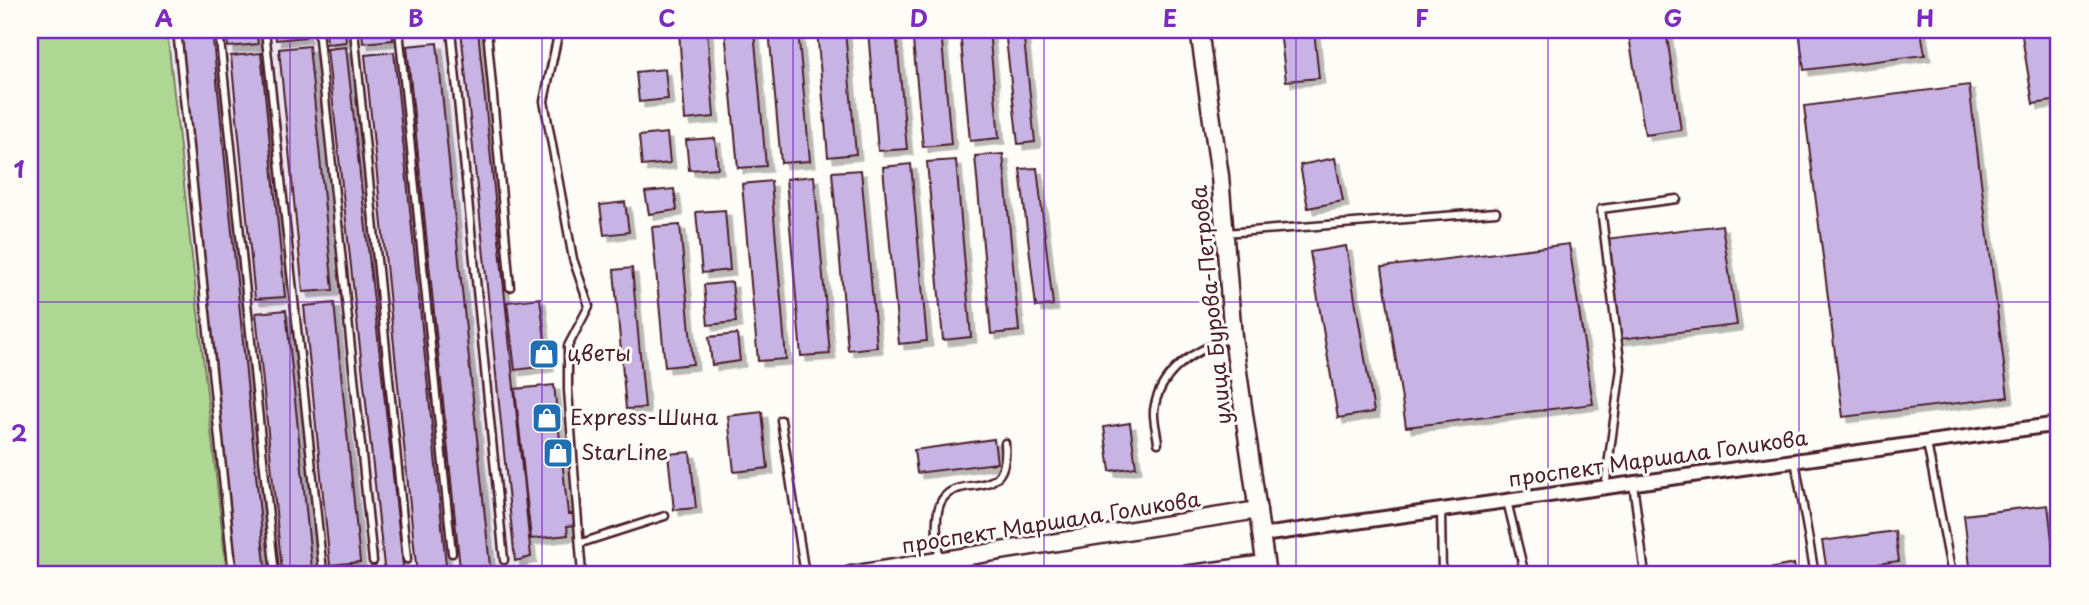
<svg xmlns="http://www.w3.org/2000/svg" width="2089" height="605" viewBox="0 0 2089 605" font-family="'Playpen Sans',sans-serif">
  <defs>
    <filter id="shadow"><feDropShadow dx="5.5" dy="5.5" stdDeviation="0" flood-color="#0004"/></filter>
  </defs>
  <rect width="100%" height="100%" fill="#fdfcf7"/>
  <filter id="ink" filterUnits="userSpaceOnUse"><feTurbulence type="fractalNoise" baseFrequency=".0143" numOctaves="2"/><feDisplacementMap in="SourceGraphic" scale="14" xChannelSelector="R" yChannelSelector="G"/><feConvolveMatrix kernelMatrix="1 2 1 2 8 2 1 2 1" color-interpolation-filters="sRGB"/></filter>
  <g filter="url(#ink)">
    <polygon fill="#ede6f1" points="167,30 479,30 529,575 227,575"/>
    <polygon fill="#aed794" stroke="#7c7b60" stroke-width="2" points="30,30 167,30 227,575 30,575"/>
    <g fill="#c8b4e4" stroke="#4a1f2b" stroke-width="2" filter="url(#shadow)">
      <polygon points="180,30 212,30 266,575 236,575"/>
      <polygon points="226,30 256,30 258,44 228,47"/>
      <polygon points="275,30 305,30 305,37 276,40"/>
      <polygon points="326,30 345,30 346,42 327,44"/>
      <polygon points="362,30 392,30 393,40 363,43"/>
      <polygon points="461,30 478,30 531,557 515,561"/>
      <polygon points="679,30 707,30 714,117 685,120"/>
      <polygon points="725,30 754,30 766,166 738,168"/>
      <polygon points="769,30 798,30 810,161 781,163"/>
      <polygon points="817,30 845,30 856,154 828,157"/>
      <polygon points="868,30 896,30 907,149 878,151"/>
      <polygon points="912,30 941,30 951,144 923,147"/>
      <polygon points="960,30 989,30 999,138 970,141"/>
      <polygon points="1005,30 1023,30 1035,142 1018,144"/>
      <polygon points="1314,30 1319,78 1286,81 1280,31"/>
      <polygon points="1628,30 1666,30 1681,130 1645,135"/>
      <polygon points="1799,30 1921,30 1925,55 1804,70"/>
      <polygon points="2021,30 2055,30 2059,51 2059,100 2033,104"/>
      <polygon points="437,43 490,567 460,569 407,46"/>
      <polygon points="309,46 333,290 303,292 279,49"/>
      <polygon points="346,47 404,575 385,575 327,49"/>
      <polygon points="394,52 447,575 417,575 365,55"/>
      <polygon points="261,53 285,297 255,299 231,56"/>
      <polygon points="665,69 668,99 639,102 636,72"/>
      <polygon points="1969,85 2008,397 1843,417 1804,106"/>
      <polygon points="667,133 670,163 642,166 639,136"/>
      <polygon points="715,138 718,168 689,170 686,140"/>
      <polygon points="1003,154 1019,331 991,334 975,156"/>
      <polygon points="1335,158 1343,201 1308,208 1300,165"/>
      <polygon points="956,160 971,337 943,340 927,162"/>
      <polygon points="911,164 927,341 899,344 883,167"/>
      <polygon points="1037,168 1053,305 1036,307 1020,169"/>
      <polygon points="861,170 877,347 848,350 832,172"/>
      <polygon points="814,176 830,354 801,356 786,179"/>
      <polygon points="771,181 786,359 758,361 742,184"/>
      <polygon points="674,189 677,210 649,214 645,192"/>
      <polygon points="625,202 629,232 604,235 600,205"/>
      <polygon points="725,210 730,270 702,273 696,212"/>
      <polygon points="680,225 693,364 665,367 652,227"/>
      <polygon points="1722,225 1737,325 1620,339 1605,239"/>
      <polygon points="1569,244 1593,404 1406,427 1382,267"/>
      <polygon points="1346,246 1374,412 1338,418 1310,252"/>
      <polygon points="632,268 645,408 626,409 614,270"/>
      <polygon points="732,282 736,322 708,325 704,285"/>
      <polygon points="540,298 548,366 515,370 507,302"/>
      <polygon points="334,303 360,562 330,565 304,306"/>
      <polygon points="286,310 312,569 282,572 256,313"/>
      <polygon points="737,334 740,361 712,365 709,337"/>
      <polygon points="554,385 568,514 575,514 576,525 567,526 568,535 531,539 515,389"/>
      <polygon points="762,412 768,468 734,472 728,416"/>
      <polygon points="1130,423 1136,467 1110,471 1104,427"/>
      <polygon points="994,439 997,463 917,473 914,450"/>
      <polygon points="690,452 696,508 674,510 668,454"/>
      <polygon points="2048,505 2056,575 1971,575 1964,515"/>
      <polygon points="1895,531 1899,561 1827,571 1822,541"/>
      <polygon points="1794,564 1796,575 1759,575 1758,571"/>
    </g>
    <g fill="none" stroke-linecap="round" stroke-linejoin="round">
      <g stroke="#4a1f2b" stroke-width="11">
        <g id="service">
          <polyline points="177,30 233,575"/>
          <polyline points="219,30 275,575"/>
          <polyline points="265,30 323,571"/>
          <polyline points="318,30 373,561"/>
          <polyline points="354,30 407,559"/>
          <polyline points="399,30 452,553"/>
          <polyline points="451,30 504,560"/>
          <polyline points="487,30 510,287"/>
          <polyline points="559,30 544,101 573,259 589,306 568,346 568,390 582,575"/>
          <polyline points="1225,233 1496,212"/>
          <polyline points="781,420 805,575"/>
          <path d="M1158,443C1157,433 1153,420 1154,410C1160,369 1197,349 1231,338"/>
          <polyline points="1927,443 1952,575"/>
          <polyline points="1795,460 1815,575"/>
          <polyline points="1633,483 1645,575"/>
          <polyline points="1605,488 1621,368 1601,209 1677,199"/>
          <polyline points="1507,501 1525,575"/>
          <polyline points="1441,511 1442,575"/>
          <polyline points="581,543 665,516"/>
          <path d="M939,560C938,543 933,515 942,500C960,472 1010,505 1005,443"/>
        </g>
      </g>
      <g stroke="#4a1f2b" stroke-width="18">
        <polyline id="minor" points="1262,535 2059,424"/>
      </g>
      <g stroke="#4a1f2b" stroke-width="21">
        <g id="secondary">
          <polyline points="1199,30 1220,176 1233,337 1267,575"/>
          <polyline points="850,575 1258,510"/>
          <polyline points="1184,575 1265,564"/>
        </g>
      </g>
      <use href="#service" stroke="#fdfcf7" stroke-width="6"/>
      <use href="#minor" stroke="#fdfcf7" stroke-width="12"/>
      <use href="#secondary" stroke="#fdfcf7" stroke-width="16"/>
    </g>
  </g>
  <path fill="none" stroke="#7b2cbf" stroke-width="2" stroke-opacity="0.55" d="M290,30V575M542,30V575M793,30V575M1044,30V575M1296,30V575M1548,30V575M1799,30V575M30,302H2059"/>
  <defs>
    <g id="shop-square" transform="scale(1.575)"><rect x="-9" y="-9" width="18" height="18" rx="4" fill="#1f6fb2" stroke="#fdfcf7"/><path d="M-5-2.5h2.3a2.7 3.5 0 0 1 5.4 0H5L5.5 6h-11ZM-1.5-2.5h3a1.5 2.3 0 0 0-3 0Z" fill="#fff"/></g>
  </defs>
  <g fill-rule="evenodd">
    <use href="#shop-square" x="544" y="354"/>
    <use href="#shop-square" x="547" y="418"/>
    <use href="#shop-square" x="558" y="453"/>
  </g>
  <g text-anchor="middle" stroke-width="6" stroke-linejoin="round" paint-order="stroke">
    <g font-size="21" fill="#4a1f2b" stroke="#fdfcf7">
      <text transform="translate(1212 305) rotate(-96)" y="7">улица Бурова-Петрова</text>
      <text transform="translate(1658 459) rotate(-8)" y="7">проспект Маршала Голикова</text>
      <text transform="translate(1051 523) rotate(-9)" y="7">проспект Маршала Голикова</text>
    </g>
    <g font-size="21" fill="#4a1f2b" stroke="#fdfcf7" text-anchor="start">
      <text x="567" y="361">цветы</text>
      <text x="570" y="425">Express-Шина</text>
      <text x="581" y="460">StarLine</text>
    </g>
  </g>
  <rect width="2089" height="605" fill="none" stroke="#fdfcf7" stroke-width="77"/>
  <rect x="38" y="38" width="2012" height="528" fill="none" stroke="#7b2cbf" stroke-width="2.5"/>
  <g font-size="23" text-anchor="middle" font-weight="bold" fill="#7b2cbf">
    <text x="164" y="27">A</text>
    <text x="416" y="27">B</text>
    <text x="667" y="27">C</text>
    <text x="919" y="27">D</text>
    <text x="1170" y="27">E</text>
    <text x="1422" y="27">F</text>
    <text x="1673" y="27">G</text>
    <text x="1925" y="27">H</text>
    <text x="19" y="178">1</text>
    <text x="19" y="442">2</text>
  </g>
</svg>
